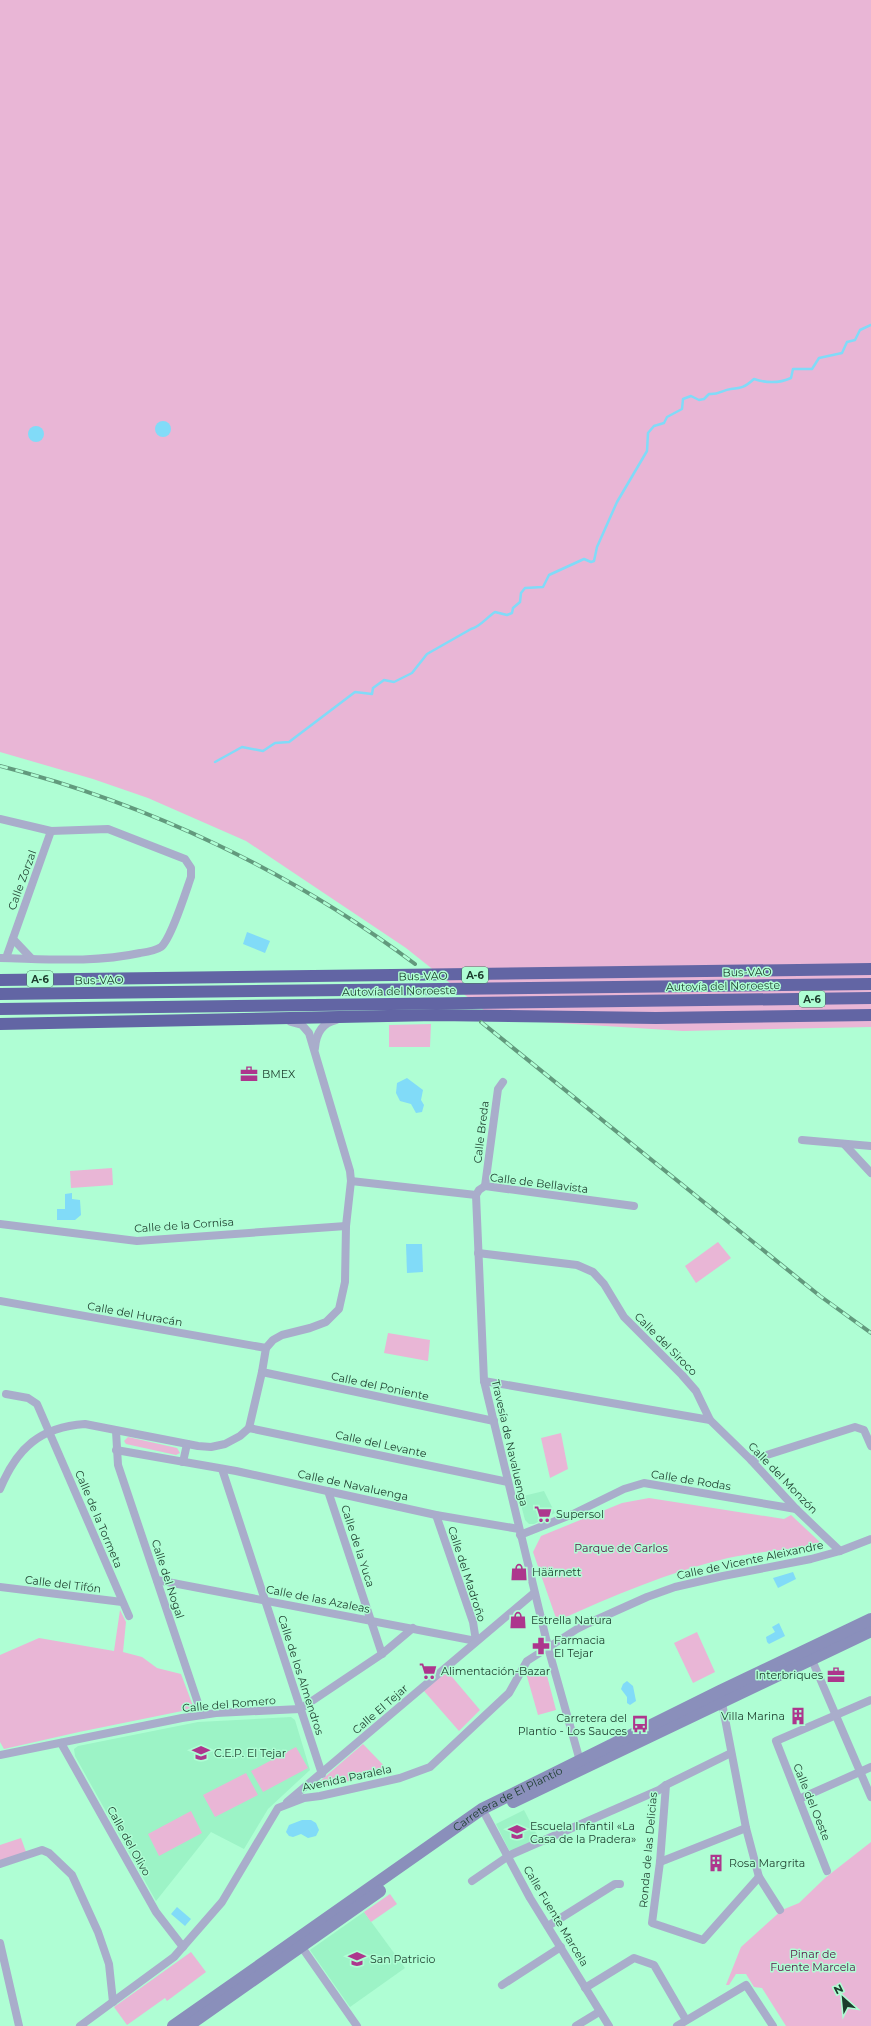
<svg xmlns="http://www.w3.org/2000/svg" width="871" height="2026" viewBox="0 0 871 2026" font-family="Montserrat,sans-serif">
  <rect width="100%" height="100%" fill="#affed4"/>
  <g fill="#9cf3c6">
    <polygon points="544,1491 555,1513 534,1524 529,1524 525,1520 519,1497"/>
    <polygon points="291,1717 295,1720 310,1770 268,1809 244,1849 211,1832 156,1901 75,1756 74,1749 78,1746 198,1722"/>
    <polygon points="524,1810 539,1839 513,1851 509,1850 496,1824"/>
    <polygon points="364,1912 405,1968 350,2007 310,1950"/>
  </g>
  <g fill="#e9b6d6">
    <polygon points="0,0 871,0 871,1027 683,1031 495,1019 406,948 246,841 148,798 93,779 0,752"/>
    <polygon points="431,1024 430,1047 389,1047 389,1025"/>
    <polygon points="112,1168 113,1185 71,1188 70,1171"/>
    <polygon points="718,1242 731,1258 696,1283 685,1266"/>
    <polygon points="388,1333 430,1340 428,1361 384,1353"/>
    <polygon points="561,1433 568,1469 550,1478 541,1438"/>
    <polygon points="128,1437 177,1448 180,1453 176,1455 126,1444 124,1441"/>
    <path d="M649,1498L784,1519L791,1515L822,1544L819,1550L812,1546C784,1550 755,1552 728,1558C668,1572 613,1596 557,1621L533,1552L541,1536L622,1503Z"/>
    <polygon points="120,1610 126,1622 123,1652 142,1657 157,1668 181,1674 193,1706 192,1709 79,1732 4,1749 0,1742 0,1655 39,1638 114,1651"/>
    <polygon points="697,1632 715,1672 693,1683 674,1643"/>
    <polygon points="545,1668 556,1710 538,1715 526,1673"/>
    <polygon points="447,1671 480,1710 459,1731 424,1691"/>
    <polygon points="363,1744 390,1772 322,1787 319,1782"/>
    <polygon points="296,1747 308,1768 263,1792 251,1771"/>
    <polygon points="246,1773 258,1795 215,1817 203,1795"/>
    <polygon points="191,1811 202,1833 159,1856 148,1834"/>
    <polygon points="21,1838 26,1852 0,1861 0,1845"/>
    <polygon points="871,1842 871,2026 786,2026 762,1988 754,1987 746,1974 736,1974 729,1985 726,1985 741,1947 782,1910 799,1903 825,1878"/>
    <polygon points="390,1894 397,1904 371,1922 364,1912"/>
    <polygon points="191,1952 206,1972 167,2001 165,1998 127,2025 114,2007"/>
  </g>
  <g fill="#81dbf8">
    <circle cx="163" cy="429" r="8"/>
    <circle cx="36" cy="434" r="8"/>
    <polygon points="247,932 270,941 265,953 243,944"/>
    <polygon points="407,1078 423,1090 421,1100 424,1105 422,1112 416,1113 411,1104 400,1101 396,1093 397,1083"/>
    <polygon points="72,1193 72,1199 80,1200 81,1215 75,1220 57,1220 57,1209 65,1209 65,1194"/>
    <polygon points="406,1244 422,1244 423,1272 407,1273"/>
    <polygon points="793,1572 796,1579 778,1588 773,1578"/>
    <polygon points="779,1623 785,1636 769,1644 767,1642 766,1637 775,1632 772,1627"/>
    <polygon points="627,1681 633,1686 636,1701 630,1705 627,1703 627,1697 621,1689 623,1684"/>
    <polygon points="302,1820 311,1820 316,1823 319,1830 316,1836 308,1838 301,1834 293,1837 289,1836 286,1832 289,1825"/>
    <polygon points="177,1907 191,1919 185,1926 171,1914"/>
  </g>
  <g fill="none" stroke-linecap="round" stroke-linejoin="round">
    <path stroke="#81dbf8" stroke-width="2.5" d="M215,762L242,747L263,751L275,743L289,742L355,692L372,694L373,688L384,680L394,682L412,673L427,654L471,629C480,627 486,618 495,612L507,615L512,613L513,608L520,602L521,593L525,588L543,587L549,575L584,559L591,562L594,561L597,547L617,502L647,451L648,433L654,426L664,423L667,417L682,409L683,399L691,396L699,400L704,399L709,394C719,395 722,390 731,389C742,388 745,387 754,379C766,383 780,383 791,378L793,369H812L819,358L842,353L847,342L855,340L860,330L871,325"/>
    <g stroke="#a9adcb" stroke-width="8">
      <path d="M0,819L51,831L108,829L185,859L191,868V877C186,891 171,939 161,947C155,951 147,952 140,953C94,963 47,959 0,958"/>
      <polyline points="13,939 31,958"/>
      <polyline points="6,958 51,831"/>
      <path d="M315,1048C316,1034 322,1023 336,1020"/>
      <polyline points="802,1140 871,1146"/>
      <polyline points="845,1145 871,1173"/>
      <polyline points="351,1181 476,1195 479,1190 485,1186 634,1206"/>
      <polyline points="485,1186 498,1089 503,1082"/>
      <polyline points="476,1195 484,1381 549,1651 580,1761"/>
      <polyline points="0,1224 137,1241 346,1226"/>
      <polyline points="478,1253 577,1265 593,1272 604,1284 624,1317 682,1375 696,1391 710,1420 484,1381"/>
      <polyline points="0,1301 266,1348"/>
      <polyline points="262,1372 494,1421"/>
      <polyline points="6,1394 28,1398 37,1404 129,1616"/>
      <polyline points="710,1420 751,1460 796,1509 840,1551"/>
      <polyline points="249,1428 508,1482"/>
      <polyline points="116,1431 118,1465 202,1715"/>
      <polyline points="116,1450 236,1471 436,1515 519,1529"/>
      <polyline points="751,1460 855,1427 864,1430 871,1446"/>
      <polyline points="183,1462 187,1444"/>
      <polyline points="222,1469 322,1774"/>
      <path d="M0,1489C17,1448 40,1427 85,1424L198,1446L211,1447L225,1444L240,1436L249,1428L262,1372L266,1348L273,1340L282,1335L310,1328L326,1322L339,1309L345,1282L346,1226L351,1181L350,1171L309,1033L302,1025L291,1022"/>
      <polyline points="328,1491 382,1654"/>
      <polyline points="520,1535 573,1514 624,1489 644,1483 796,1509"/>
      <polyline points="157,1580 476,1641 473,1622 436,1515"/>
      <polyline points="0,1587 122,1602"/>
      <polyline points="812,1660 871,1797"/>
      <polyline points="722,1703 746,1828 759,1877 780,1910"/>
      <polyline points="61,1743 156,1912 183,1947"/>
      <polyline points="0,1755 182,1718 216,1713 300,1709 382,1654 413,1628"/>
      <polyline points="666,1785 660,1862 652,1923 703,1940 759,1877"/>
      <polyline points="799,1799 871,1767"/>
      <polyline points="287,1802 534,1593"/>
      <polyline points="486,1816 530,1898 609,2026"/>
      <polyline points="660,1862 746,1828"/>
      <polyline points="0,1864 42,1850 49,1853 72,1875 98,1932 109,1964 113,2002"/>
      <polyline points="827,1871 776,1741 871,1700"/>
      <polyline points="472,1881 510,1855 659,1790 666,1785 731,1753"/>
      <polyline points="548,1926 615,1884 620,1884"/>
      <polyline points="0,1943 19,2026"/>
      <polyline points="301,1946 357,2026"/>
      <polyline points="502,1985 561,1947"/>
      <polyline points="585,1988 634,1958 654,1965 686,2020"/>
      <polyline points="80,2026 174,1957 222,1902 278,1808 304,1798 320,1796 400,1778 430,1767 509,1693 527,1661 577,1629 589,1623 647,1597 675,1587 723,1576 811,1559 840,1551 871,1539"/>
      <polyline points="576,2026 599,2012"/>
      <polyline points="677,2026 746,1985 773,2026"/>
    </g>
    <g stroke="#8a8fbb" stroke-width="12">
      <polyline points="513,1802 871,1631"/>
      <path id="s1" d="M173,2026L482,1809L720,1691L871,1619"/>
      <polyline points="188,2026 380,1891"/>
    </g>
    <g stroke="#6265a4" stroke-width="12">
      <polyline points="0,980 871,969"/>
      <polyline points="0,994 871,984"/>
      <polyline points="0,1009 871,998"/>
      <polyline points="0,1024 436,1015 656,1018 871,1015"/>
    </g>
    <g stroke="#629a7d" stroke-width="4">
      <g id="rail">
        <path d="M0,766C149,804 292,872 415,964"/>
        <polyline points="481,1022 820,1296 871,1333"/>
      </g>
    </g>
    <use href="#rail" stroke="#affed4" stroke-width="2.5" stroke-dasharray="8" stroke-linecap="butt"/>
  </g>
  <defs>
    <g id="office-bare" transform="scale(1.38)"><path d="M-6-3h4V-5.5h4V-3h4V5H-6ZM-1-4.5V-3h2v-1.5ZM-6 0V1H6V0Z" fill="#ad368d" stroke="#affed4" stroke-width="2.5" paint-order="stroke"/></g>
    <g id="supermarket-bare" transform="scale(1.38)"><path d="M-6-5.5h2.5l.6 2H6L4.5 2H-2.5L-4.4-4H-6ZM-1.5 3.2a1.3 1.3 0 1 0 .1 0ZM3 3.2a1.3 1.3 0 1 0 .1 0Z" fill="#ad368d" stroke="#affed4" stroke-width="2.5" paint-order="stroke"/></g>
    <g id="shop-bare" transform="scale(1.38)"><path d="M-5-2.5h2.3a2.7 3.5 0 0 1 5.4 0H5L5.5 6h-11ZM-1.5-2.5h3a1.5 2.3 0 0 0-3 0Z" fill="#ad368d" stroke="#affed4" stroke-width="2.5" paint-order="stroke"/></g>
    <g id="pharmacy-bare" transform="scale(1.38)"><path d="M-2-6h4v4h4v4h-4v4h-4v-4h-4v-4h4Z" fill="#ad368d" stroke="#affed4" stroke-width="2.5" paint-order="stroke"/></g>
    <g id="building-bare" transform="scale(1.38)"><path d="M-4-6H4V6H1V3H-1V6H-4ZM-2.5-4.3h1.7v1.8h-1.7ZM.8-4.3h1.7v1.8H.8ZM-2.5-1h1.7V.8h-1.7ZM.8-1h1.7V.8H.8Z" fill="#ad368d" stroke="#affed4" stroke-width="2.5" paint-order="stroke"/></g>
    <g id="bus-bare" transform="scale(1.38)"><path d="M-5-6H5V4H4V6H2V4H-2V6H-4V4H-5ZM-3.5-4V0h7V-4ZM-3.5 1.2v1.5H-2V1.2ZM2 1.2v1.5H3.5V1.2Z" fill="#ad368d" stroke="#affed4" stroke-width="2.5" paint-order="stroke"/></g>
    <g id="school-bare" transform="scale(1.38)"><path d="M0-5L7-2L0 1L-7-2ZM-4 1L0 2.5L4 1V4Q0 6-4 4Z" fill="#ad368d" stroke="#affed4" stroke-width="2.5" paint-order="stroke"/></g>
  </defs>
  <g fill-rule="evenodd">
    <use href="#office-bare" x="249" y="1074"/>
    <use href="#supermarket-bare" x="543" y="1514"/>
    <use href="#shop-bare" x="519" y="1572"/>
    <use href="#shop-bare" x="518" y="1620"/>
    <use href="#pharmacy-bare" x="541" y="1646"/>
    <use href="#supermarket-bare" x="428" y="1671"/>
    <use href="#office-bare" x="836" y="1675"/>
    <use href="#building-bare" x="798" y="1716"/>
    <use href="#bus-bare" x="640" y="1724"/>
    <use href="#school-bare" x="201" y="1753"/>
    <use href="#school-bare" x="517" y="1832"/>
    <use href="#building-bare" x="716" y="1863"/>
    <use href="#school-bare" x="357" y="1959"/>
  </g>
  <g text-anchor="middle" stroke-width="3" stroke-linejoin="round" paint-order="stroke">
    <g fill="#affed4" stroke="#48775f" stroke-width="1">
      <rect x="462" y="967" width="26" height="16" rx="3"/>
      <rect x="27" y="971" width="26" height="16" rx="3"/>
      <rect x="799" y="991" width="26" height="16" rx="3"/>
    </g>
    <g font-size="10" font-weight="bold" fill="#1c3d2d">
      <text x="475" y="979">A-6</text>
      <text x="40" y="983">A-6</text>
      <text x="812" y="1003">A-6</text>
    </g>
    <g font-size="11" fill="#1c3d2d" stroke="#affed4">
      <text transform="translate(22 880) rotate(-70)" y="4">Calle Zorzal</text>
      <text transform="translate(747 972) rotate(-1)" y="4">Bus-VAO</text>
      <text transform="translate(423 976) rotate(-1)" y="4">Bus-VAO</text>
      <text transform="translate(99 980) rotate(-1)" y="4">Bus-VAO</text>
      <text transform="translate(723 986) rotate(-1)" y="4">Autovía del Noroeste</text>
      <text transform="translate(399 991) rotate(-1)" y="4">Autovía del Noroeste</text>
      <text transform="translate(481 1132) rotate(-83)" y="4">Calle Breda</text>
      <text transform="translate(539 1183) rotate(7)" y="4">Calle de Bellavista</text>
      <text transform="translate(184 1225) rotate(-4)" y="4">Calle de la Cornisa</text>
      <text transform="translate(135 1314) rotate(10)" y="4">Calle del Huracán</text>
      <text transform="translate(666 1344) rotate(45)" y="4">Calle del Siroco</text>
      <text transform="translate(380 1386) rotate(12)" y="4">Calle del Poniente</text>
      <text transform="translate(510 1443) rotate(77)" y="4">Travesía de Navaluenga</text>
      <text transform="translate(381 1444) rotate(12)" y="4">Calle del Levante</text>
      <text transform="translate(783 1478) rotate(46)" y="4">Calle del Monzón</text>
      <text transform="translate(691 1480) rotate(9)" y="4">Calle de Rodas</text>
      <text transform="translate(353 1485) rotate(12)" y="4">Calle de Navaluenga</text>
      <text transform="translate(99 1519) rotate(67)" y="4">Calle de la Tormeta</text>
      <text transform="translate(358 1546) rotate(72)" y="4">Calle de la Yuca</text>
      <text transform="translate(750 1560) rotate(-12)" y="4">Calle de Vicente Aleixandre</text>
      <text transform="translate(467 1574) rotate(72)" y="4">Calle del Madroño</text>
      <text transform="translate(168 1579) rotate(72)" y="4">Calle del Nogal</text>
      <text transform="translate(63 1584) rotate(7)" y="4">Calle del Tifón</text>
      <text transform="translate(318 1599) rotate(11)" y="4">Calle de las Azaleas</text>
      <text transform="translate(301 1675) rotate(72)" y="4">Calle de los Almendros</text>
      <text transform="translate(229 1704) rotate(-5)" y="4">Calle del Romero</text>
      <text transform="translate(380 1709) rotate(-41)" y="4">Calle El Tejar</text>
      <text transform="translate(347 1778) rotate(-12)" y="4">Avenida Paralela</text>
      <text dy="4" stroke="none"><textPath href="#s1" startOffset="405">Carretera de El Plantío</textPath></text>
      <text transform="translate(812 1802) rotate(68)" y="4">Calle del Oeste</text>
      <text transform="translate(129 1841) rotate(61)" y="4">Calle del Olivo</text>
      <text transform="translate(648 1850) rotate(-85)" y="4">Ronda de las Delicias</text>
      <text transform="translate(556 1916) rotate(59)" y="4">Calle Fuente Marcela</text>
    </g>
    <g font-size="11" fill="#1c3d2d" stroke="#affed4" text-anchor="start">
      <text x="262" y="1078">BMEX</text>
      <text x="556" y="1518">Supersol</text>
      <text x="532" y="1576">Häärnett</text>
      <text x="531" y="1624">Estrella Natura</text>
      <text x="554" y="1644">Farmacia<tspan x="554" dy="13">El Tejar</tspan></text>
      <text x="441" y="1675">Alimentación-Bazar</text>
      <text x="823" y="1679" text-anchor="end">Interbriques</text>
      <text x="785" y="1720" text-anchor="end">Villa Marina</text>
      <text x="627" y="1722" text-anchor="end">Carretera del<tspan x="627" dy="13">Plantío - Los Sauces</tspan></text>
      <text x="214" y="1757">C.E.P. El Tejar</text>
      <text x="530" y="1830">Escuela Infantil «La<tspan x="530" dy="13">Casa de la Pradera»</tspan></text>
      <text x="729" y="1867">Rosa Margrita</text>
      <text x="370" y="1963">San Patricio</text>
    </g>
    <g font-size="11" fill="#5a1247" stroke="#affed4">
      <text x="621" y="1552">Parque de Carlos</text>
      <text x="813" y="1958">Pinar de<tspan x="813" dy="13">Fuente Marcela</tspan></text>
    </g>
  </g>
  <g transform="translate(843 1998) rotate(333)" stroke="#affed4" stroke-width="3" paint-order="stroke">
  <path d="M0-3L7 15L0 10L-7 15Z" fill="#1c3d2d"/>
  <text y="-6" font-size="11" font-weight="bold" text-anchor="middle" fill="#1c3d2d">N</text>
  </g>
</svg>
